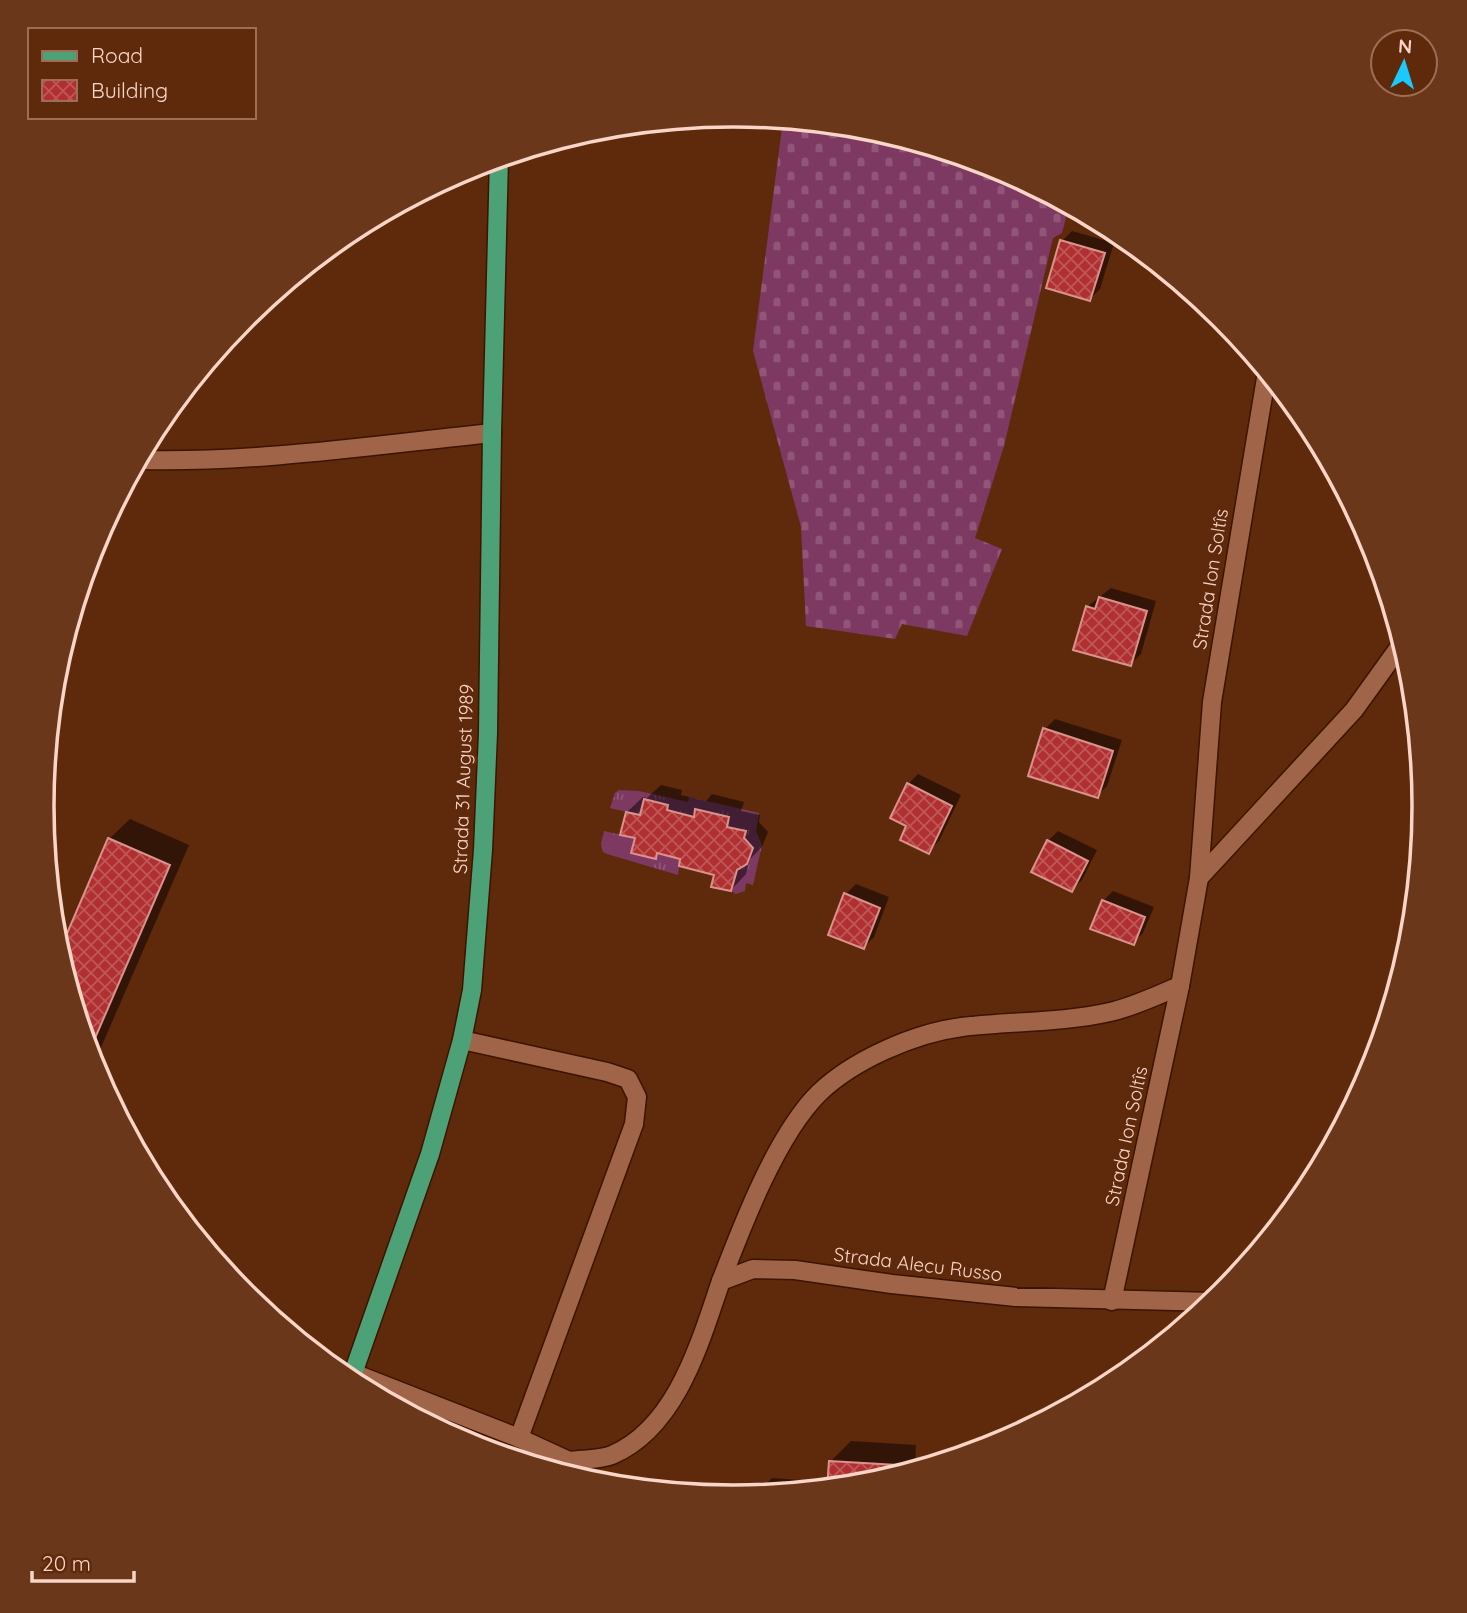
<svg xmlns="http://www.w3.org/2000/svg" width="1467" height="1613" viewBox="0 0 1467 1613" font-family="Quicksand,sans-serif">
  <defs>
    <pattern id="grass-tufts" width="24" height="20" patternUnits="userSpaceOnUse" patternTransform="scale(1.75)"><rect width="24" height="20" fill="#7d3962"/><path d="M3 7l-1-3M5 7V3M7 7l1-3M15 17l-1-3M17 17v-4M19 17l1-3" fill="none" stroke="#905577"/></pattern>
    <pattern id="cemetery-stones" width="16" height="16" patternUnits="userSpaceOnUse" patternTransform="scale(1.75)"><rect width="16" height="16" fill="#7d3962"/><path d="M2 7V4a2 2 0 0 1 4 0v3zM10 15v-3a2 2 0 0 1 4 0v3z" fill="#905577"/></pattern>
    <pattern id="building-cross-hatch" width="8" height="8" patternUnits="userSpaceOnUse" patternTransform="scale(1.75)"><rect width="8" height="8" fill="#b03031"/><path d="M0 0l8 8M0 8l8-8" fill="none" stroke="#bf5757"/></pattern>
  </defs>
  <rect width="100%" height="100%" fill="#5f290c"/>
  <g fill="url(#grass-tufts)">
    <polygon points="619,790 639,791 688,802 689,797 759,813 756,831 762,845 753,885 746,883 745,891 736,894 731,891 737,870 747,864 753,848 744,838 746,831 727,827 729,817 695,810 694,817 667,810 668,805 644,799 640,815 610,808 615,793"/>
    <polygon points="604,831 635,838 632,853 655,859 657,853 680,859 678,875 607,854 603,852 601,844"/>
  </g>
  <polygon fill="url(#cemetery-stones)" points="783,120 869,128 998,168 1069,206 1062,233 1053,238 1004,446 975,538 1002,549 967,636 902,624 895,639 806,626 801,527 753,351"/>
  <g fill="#0007">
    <polygon points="1072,231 1114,243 1100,289 1090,299 1062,241"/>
    <polygon points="1111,588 1156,601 1141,654 1131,664 1087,607"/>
    <polygon points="1055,719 1122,740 1107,786 1097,796 1045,729"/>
    <polygon points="918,774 961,795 939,841 929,851 909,825 908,784"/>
    <polygon points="661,785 682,790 681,795 706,801 712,794 744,802 741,811 760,815 759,822 768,832 762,847 750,859 746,874 731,890 717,873 682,857 661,852 655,857 637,837 627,812 643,797 647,798"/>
    <polygon points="130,819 189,845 93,1066 59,955 109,839"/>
    <polygon points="1058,831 1097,850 1082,880 1072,890 1048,841"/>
    <polygon points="856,884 889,897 874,937 864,947 846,894"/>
    <polygon points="1113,891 1154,907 1143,933 1133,943 1103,901"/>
    <polygon points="851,1441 916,1445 915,1471 868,1485 754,1496 772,1478 829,1482 831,1461"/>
  </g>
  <g fill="url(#building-cross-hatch)" stroke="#da928c" stroke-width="2">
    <polygon points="1060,240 1105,253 1090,301 1046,288"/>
    <polygon points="1099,597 1147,611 1131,666 1073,650 1086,606 1095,609"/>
    <polygon points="1043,728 1113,751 1098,798 1028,776"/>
    <polygon points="907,783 952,806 929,854 900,840 906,826 890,818"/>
    <polygon points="644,799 668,805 667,810 694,817 695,809 729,817 727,827 746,831 744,838 753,848 747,864 737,870 731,891 711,887 714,875 679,866 680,859 657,853 656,859 631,853 635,838 620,835 626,812 640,815"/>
    <polygon points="108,838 170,865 89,1052 59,952"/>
    <polygon points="1047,840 1088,861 1072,892 1031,872"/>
    <polygon points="844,893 880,908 864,949 828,935"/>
    <polygon points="1102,900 1145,917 1134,945 1090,929"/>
    <polygon points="829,1461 897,1465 896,1476 868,1485 827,1489"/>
  </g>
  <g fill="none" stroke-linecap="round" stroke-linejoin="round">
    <g stroke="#3c1401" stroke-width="21">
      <g id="minor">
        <path d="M139,460C256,463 375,445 492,433"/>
        <polyline points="1199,878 1354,710 1403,642"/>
        <polyline points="462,1040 607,1072 628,1079 637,1097 634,1124 519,1438"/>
        <path d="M721,1281C742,1226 777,1134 819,1093C853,1060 915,1033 962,1027C1011,1021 1061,1023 1110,1012C1133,1007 1157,995 1180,986"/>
        <polyline points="1112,1301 1180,986 1199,878 1212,702 1267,372"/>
        <polyline points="353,1373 519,1438 569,1461 566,1475"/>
        <path d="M569,1461C582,1459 600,1460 612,1455C677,1427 700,1342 721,1281L753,1269L795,1270L892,1284L1016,1297L1215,1302"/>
      </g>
    </g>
    <g stroke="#3c1401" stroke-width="21">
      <polyline id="major" points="350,1382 430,1154 462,1040 472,990 483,850 488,733 492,433 499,158"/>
    </g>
    <use href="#minor" stroke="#a06448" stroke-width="18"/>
    <use href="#major" stroke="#4da176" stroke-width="18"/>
  </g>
  <g text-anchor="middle" stroke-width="7" stroke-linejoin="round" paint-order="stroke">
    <g font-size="19" fill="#f8d5c6" stroke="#5f290c">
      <text transform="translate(1210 579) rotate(-81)" y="7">Strada Ion Soltîs</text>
      <text transform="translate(463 779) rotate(-88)" y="7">Strada 31 August 1989</text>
      <text transform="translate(1126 1136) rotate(-78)" y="7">Strada Ion Soltîs</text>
      <text transform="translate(918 1264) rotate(7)" y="7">Strada Alecu Russo</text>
    </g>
  </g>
  <path d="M0 0H1467V1613H0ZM54 806a679 679 0 1 1 1358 0a679 679 0 1 1-1358 0Z" fill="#6b371b" fill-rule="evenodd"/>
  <path fill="none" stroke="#f8d5c6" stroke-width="3.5" d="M54 806a679 679 0 1 1 1358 0a679 679 0 1 1-1358 0Z"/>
  <rect x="28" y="28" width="228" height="91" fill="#5f290c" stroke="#9c6e56" stroke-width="2"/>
  <rect x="42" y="51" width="35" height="10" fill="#4da176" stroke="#9c6e56" stroke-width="2"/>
  <text x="91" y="63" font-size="21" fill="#f8d5c6">Road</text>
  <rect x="42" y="80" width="35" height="21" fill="url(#building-cross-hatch)" stroke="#9c6e56" stroke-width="2"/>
  <text x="91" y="98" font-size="21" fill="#f8d5c6">Building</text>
  <g transform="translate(1404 63) rotate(4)"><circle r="33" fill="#5f290c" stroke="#9c6e56" stroke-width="2"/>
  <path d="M0-5L12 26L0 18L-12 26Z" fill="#1bcafc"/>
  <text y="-10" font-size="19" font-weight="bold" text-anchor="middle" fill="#f8d5c6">N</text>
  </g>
  <path d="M32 1571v10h102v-10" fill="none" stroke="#f8d5c6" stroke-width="3.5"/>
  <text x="42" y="1571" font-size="21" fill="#f8d5c6" stroke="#5f290c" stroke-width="5" paint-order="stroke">20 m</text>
</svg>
